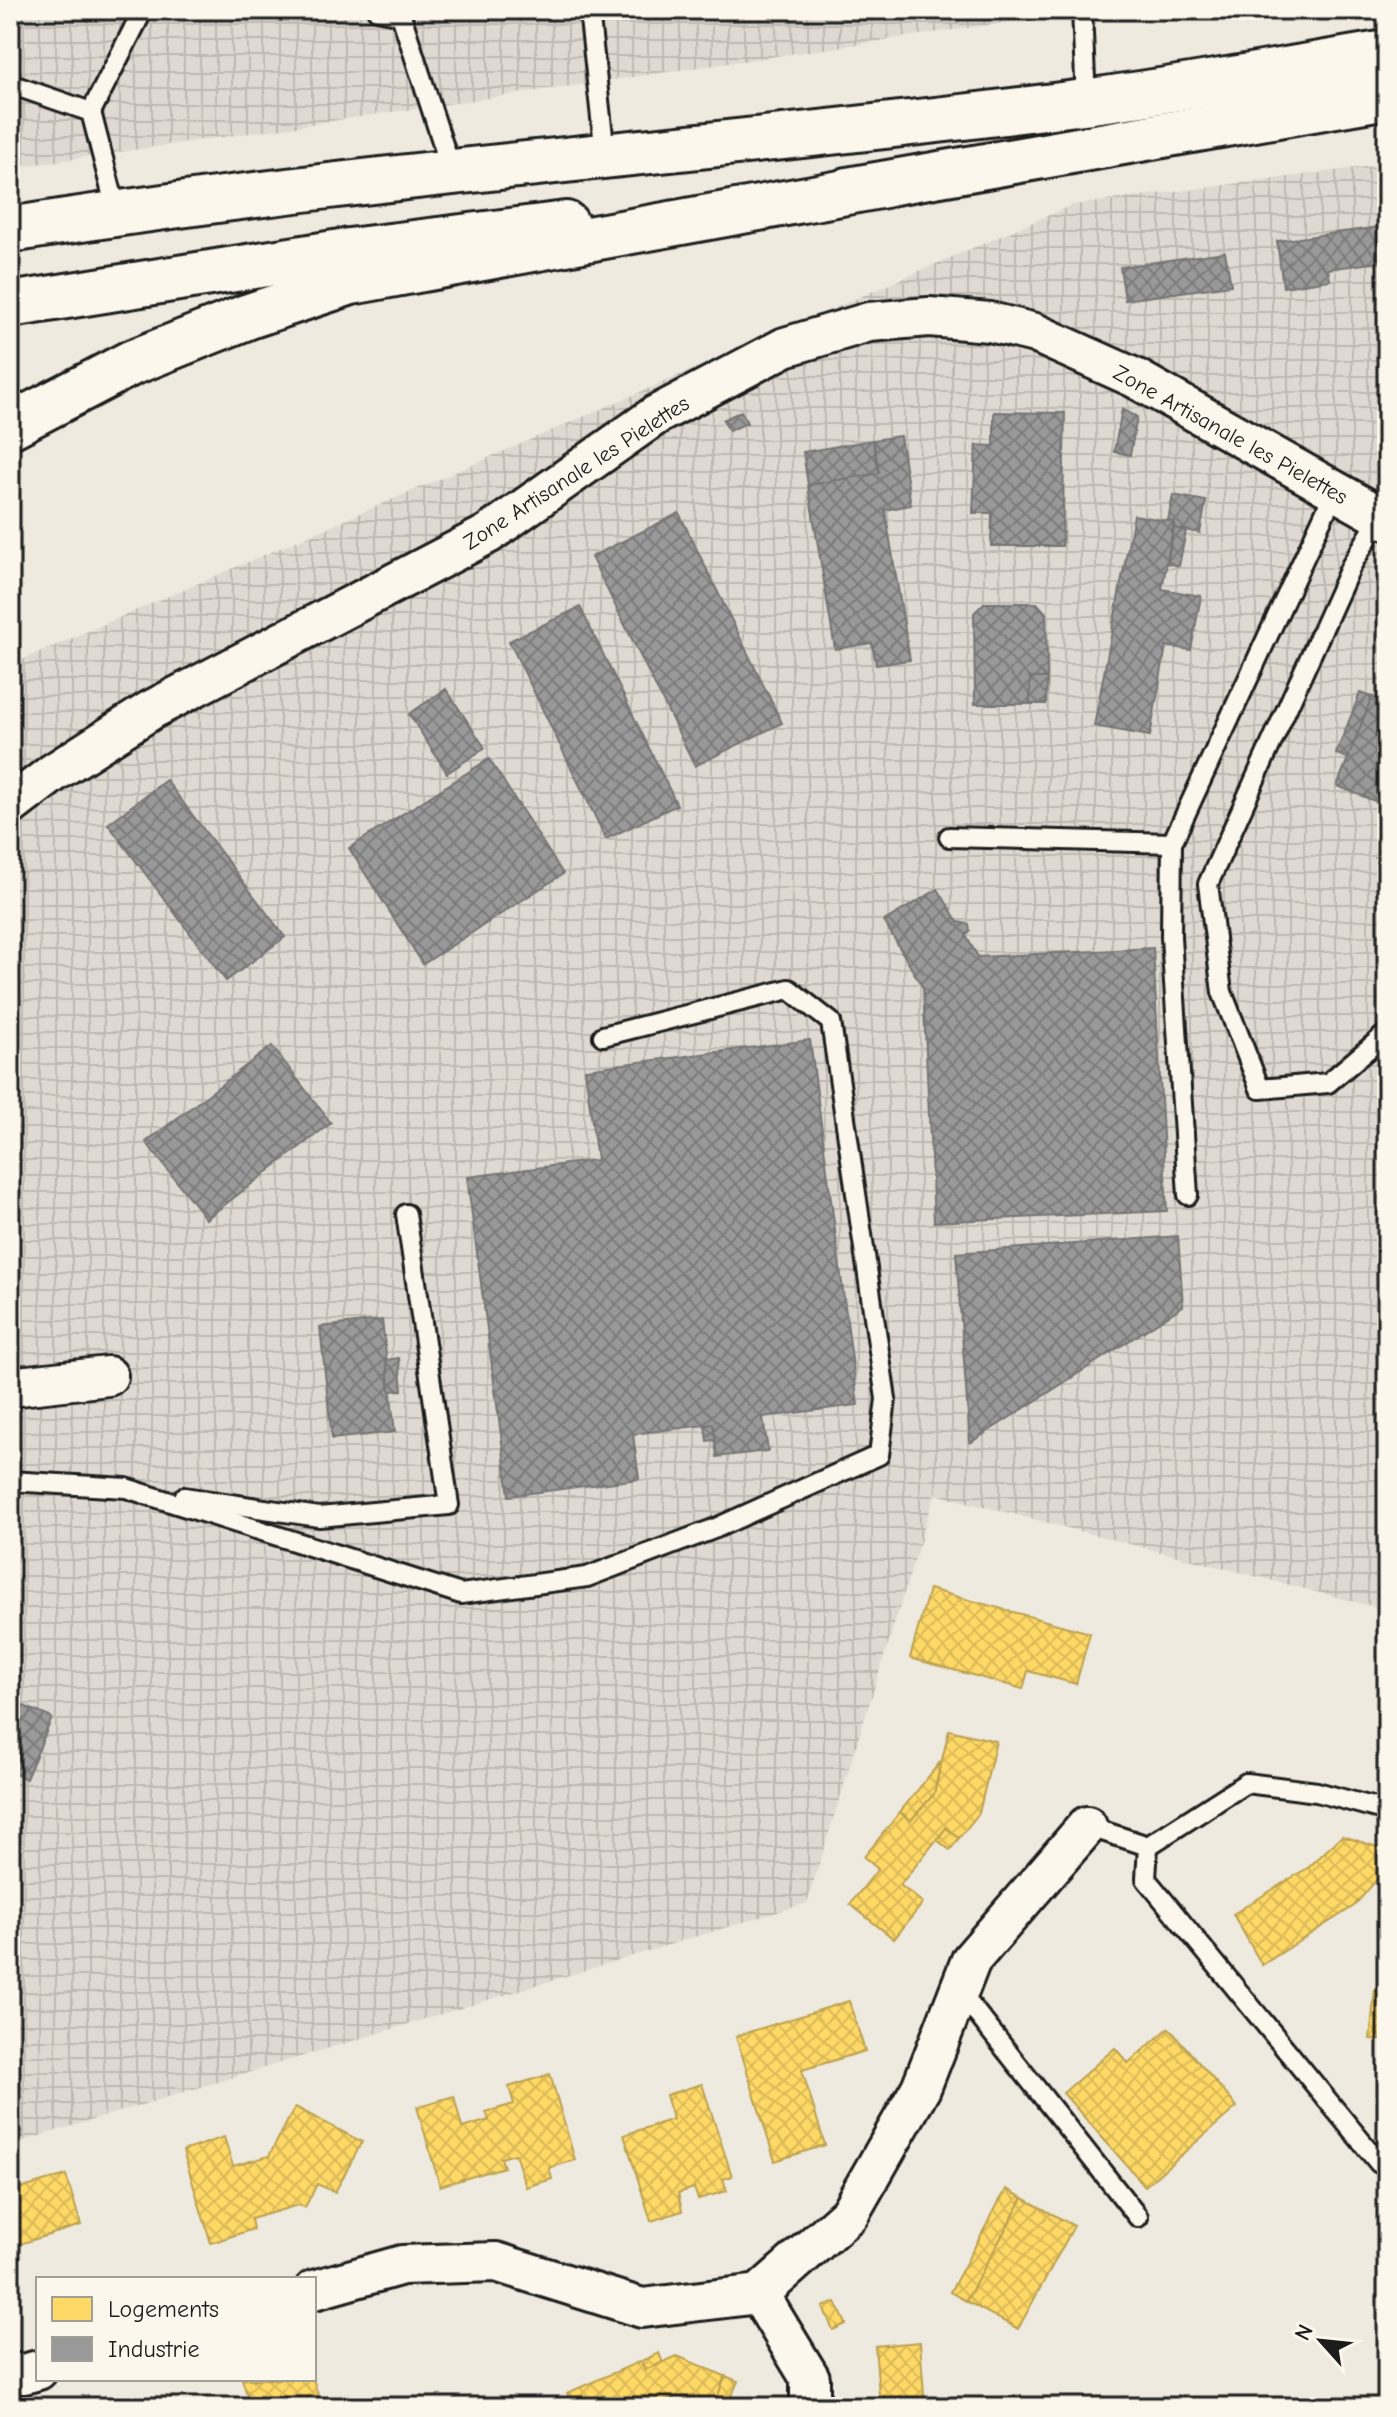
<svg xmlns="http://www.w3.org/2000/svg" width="1397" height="2417" viewBox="0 0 1397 2417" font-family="'Comic Neue',sans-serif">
  <defs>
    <pattern id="industrial-grid" width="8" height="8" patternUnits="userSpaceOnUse" patternTransform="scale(2)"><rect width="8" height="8" fill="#dedad1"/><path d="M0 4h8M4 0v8" fill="none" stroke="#bebab3"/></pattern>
    <pattern id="homes-cross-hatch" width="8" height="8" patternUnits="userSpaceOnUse" patternTransform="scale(2)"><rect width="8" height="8" fill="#ffd966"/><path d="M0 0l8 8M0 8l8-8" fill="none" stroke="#daba58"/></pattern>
    <pattern id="industry-cross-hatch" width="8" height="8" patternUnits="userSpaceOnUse" patternTransform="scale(2)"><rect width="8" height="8" fill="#999"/><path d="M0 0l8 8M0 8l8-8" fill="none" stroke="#7c7c7c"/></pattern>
  </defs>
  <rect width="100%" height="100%" fill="#eeeadf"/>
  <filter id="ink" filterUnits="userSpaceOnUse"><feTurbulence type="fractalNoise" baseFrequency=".0125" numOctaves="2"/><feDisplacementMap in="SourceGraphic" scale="16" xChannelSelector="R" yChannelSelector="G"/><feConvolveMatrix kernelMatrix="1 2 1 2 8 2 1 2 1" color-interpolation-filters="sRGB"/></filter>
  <g filter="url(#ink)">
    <g fill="url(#industrial-grid)">
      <polygon points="10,10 1091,10 10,168"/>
      <polygon points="1387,164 1387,1610 935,1494 807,1903 10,2145 10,665 1072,205"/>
    </g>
    <g fill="url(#homes-cross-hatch)" stroke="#bba050" stroke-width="2">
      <polygon points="929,1589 1090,1633 1076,1684 1028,1671 1023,1689 910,1658"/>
      <polygon points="949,1730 996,1741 979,1813 959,1838 946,1828 900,1885 923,1903 894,1939 850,1904 878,1869 864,1857 900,1812 911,1820 934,1794"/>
      <polygon points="941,1761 934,1794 911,1820 900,1812"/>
      <polygon points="946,1828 959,1838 950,1850 937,1840"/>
      <polygon points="1342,1836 1387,1850 1387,1868 1354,1906 1262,1965 1233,1914 1309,1867"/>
      <polygon points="1375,1989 1387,1991 1387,2040 1370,2039"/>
      <polygon points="849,2001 865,2051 802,2070 825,2145 775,2161 736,2036"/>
      <polygon points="1169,2028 1237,2107 1145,2186 1063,2093 1115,2048 1128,2063"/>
      <polygon points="550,2074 575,2160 549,2168 552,2179 526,2187 515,2154 501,2158 504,2167 440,2186 417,2107 454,2096 462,2128 489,2120 486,2112 514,2104 509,2087"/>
      <polygon points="702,2084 732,2176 723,2179 727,2191 698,2199 694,2188 678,2193 682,2211 651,2221 624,2135 673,2119 666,2095"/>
      <polygon points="295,2107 362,2142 335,2192 317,2184 305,2207 298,2205 251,2219 253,2229 211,2243 183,2151 224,2137 233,2166 269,2156"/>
      <polygon points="66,2175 81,2225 10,2247 10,2192"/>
      <polygon points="1006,2189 1023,2198 966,2301 950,2292"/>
      <polygon points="1023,2198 1074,2226 1018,2329 966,2301"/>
      <polygon points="836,2302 846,2324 833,2330 823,2307"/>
      <polygon points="920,2342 925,2407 880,2407 875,2346"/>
      <polygon points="659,2353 663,2363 645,2370 641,2361"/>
      <polygon points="677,2356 725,2376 714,2407 677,2396 652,2407 573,2407 567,2393 641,2361 645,2370"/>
      <polygon points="725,2376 738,2381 727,2407 714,2407"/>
      <polygon points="242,2379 313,2379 322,2407 251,2407"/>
    </g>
    <g fill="url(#industry-cross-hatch)" stroke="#747474" stroke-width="2">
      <polygon points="1387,226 1387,261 1328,269 1330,280 1283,287 1277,241"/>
      <polygon points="1225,252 1231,285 1125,300 1120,267"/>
      <polygon points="1122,409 1137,417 1130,455 1114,452"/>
      <polygon points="741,411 747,423 729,431 723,420"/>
      <polygon points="994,412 1065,413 1062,546 991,546 992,513 973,513 976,445 994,446"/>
      <polygon points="900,436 911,505 885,510 910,660 876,665 872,643 835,649 808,485 879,473 873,440"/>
      <polygon points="873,440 879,473 808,485 803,452"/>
      <polygon points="1173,495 1206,501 1200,533 1174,528 1174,522 1168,521"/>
      <polygon points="679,513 782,723 695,766 591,557"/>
      <polygon points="1134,515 1174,522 1162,589 1201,596 1191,650 1166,646 1150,736 1094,726"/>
      <polygon points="1174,528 1186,531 1179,566 1167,563"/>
      <polygon points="984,603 1037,603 1046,613 1047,678 1030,678 1030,704 975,704 974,613"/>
      <polygon points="580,607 677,805 606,839 509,641"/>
      <polygon points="1030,678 1047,678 1046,704 1030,704"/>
      <polygon points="446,689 485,748 447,773 409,714"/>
      <polygon points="1360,693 1372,697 1348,758 1336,754"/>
      <polygon points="1372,697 1387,703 1387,806 1337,786"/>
      <polygon points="489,759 563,874 423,964 349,848"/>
      <polygon points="166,780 285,937 226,981 108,824"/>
      <polygon points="938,889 958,922 969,924 970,931 966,936 978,957 1153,948 1167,1211 934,1222 923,988 884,921"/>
      <polygon points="810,1040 858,1405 763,1417 768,1451 717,1457 713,1424 633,1434 639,1479 509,1496 467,1177 597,1160 585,1069"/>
      <polygon points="272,1046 331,1123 206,1219 146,1142"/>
      <polygon points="1178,1236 1183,1306 970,1443 956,1253"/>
      <polygon points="382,1320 395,1432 332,1439 320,1327"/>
      <polygon points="399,1358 402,1390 390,1391 386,1360"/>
      <polygon points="713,1424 716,1440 707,1441 705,1425"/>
      <polygon points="10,1700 52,1718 26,1779 10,1772"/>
    </g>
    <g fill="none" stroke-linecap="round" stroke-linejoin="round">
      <g stroke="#1c1c1c" stroke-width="24">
        <g id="service">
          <polyline points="377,10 401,15 452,172"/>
          <polyline points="589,10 605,154"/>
          <polyline points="1082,10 1086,102"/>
          <polyline points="10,84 91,112 117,213"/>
          <polyline points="91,112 143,10"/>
          <polyline points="1381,516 1351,566 1208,884 1222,992 1260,1089 1328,1083 1387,1033"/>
          <polyline points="949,837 1172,843 1335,491"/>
          <polyline points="1172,843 1171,937 1188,1195"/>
          <polyline points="10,1481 126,1488 461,1594 587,1577 716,1528 879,1455 886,1399 831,1022 789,989 603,1036"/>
          <polyline points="184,1497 319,1517 449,1505 406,1214"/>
          <polyline points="1087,1826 1148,1846 1246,1783 1317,1792 1387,1811"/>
          <polyline points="1148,1846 1146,1879 1379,2163"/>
          <polyline points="958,1995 971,2006 1138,2217"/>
        </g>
      </g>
      <g stroke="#1c1c1c" stroke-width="44">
        <g id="minor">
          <polyline points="10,806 53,773 151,710 488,534 656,415 785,347 869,322 929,317 990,322 1035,333 1135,378 1387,520"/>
          <polyline points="10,1387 108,1376"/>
          <polyline points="314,2290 402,2265 496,2262 642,2308 759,2294 849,2214 921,2088 971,1960 1087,1826"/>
          <polyline points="759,2294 810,2378 810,2407"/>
          <polyline points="10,2372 24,2374 38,2370"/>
        </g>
      </g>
      <g stroke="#1c1c1c" stroke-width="50">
        <g id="primary">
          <polyline points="848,190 1387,96"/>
          <path d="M10,230C366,172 726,149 1084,102C1185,89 1286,69 1387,53"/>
          <polyline points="10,305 341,252 566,224"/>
        </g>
      </g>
      <g stroke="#1c1c1c" stroke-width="50">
        <polyline id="motorway" points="10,426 131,363 249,316 351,282 885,185"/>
      </g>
      <use href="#service" stroke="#fbf7ec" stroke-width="18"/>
      <use href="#minor" stroke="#fbf7ec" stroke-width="38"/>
      <use href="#primary" stroke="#fbf7ec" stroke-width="44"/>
      <use href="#motorway" stroke="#fbf7ec" stroke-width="44"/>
    </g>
  </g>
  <g text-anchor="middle" stroke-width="8" stroke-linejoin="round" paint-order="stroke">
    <g font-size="22" fill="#1c1c1c" stroke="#fbf7ec">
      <text transform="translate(1231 434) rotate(29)" y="8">Zone Artisanale les Pielettes</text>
      <text transform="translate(576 472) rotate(-33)" y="8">Zone Artisanale les Pielettes</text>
    </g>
  </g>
  <rect width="1397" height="2417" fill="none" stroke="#fbf7ec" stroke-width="40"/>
  <rect x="20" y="20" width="1357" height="2377" fill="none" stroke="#1c1c1c" stroke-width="3" filter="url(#ink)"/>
  <rect x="36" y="2277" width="280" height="104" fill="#fbf7ec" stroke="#a29f99" stroke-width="2"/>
  <rect x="52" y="2297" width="40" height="24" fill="#ffd966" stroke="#a29f99" stroke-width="2"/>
  <text x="108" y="2317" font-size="24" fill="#1c1c1c">Logements</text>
  <rect x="52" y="2337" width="40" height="24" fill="#999999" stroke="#a29f99" stroke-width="2"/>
  <text x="108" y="2357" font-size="24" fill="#1c1c1c">Industrie</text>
  <g transform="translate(1321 2341) rotate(297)" stroke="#fbf7ec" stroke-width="6" paint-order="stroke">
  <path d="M0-6L14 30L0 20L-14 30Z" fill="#1c1c1c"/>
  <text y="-12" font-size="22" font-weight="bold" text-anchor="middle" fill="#1c1c1c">N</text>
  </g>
</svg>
